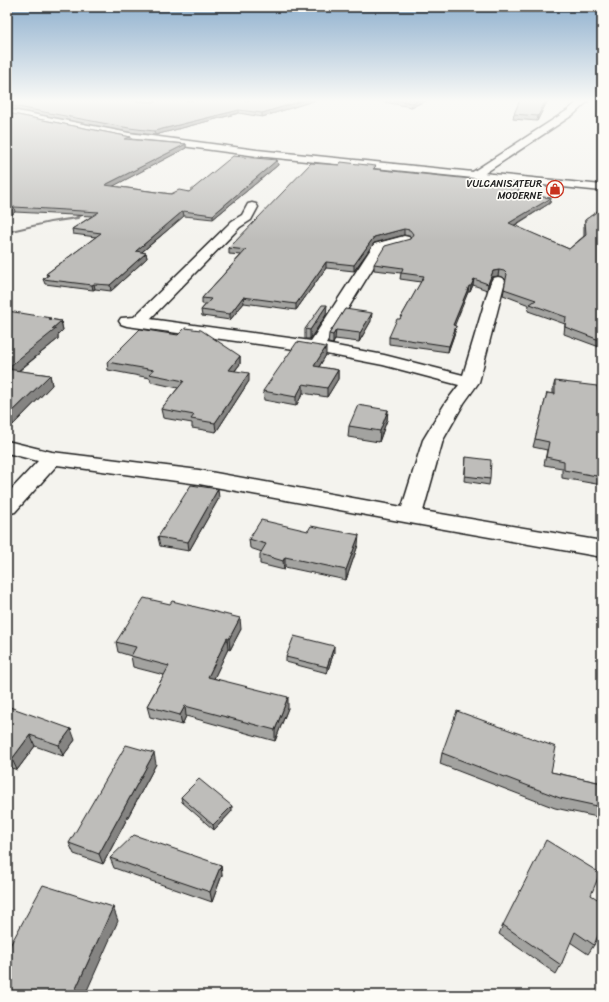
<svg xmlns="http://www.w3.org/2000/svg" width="609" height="1002" viewBox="0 0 609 1002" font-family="Sriracha,sans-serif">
  <rect width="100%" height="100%" fill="#f4f3ee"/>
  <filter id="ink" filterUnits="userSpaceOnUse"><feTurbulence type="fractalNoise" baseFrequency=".025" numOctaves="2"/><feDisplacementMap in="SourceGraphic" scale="8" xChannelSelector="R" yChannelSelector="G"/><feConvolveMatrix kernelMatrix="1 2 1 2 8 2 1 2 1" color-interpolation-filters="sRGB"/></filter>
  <g filter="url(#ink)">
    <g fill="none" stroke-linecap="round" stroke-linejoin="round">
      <polygon fill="#72716f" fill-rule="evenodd" points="86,209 90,210 78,219 50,223 7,233 7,231 50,221 75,217"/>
      <g stroke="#1c1c1c" stroke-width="3">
        <g id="minor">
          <path d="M119,100H164C156,107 130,104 120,102Z"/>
          <polygon points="580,100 589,100 574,114 479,177 471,177 470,175 471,173 568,110"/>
          <polygon points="252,203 256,204 258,207 251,220 240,227 150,319 311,341 374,244 404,236 409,237 411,240 409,243 384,250 326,344 384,355 463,375 491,281 493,278 498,277 503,278 505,281 479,382 464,403 443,440 423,511 602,541 602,557 410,523 199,484 57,465 15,512 7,514 7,494 38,461 7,453 7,441 52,452 199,470 402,507 423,440 446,402 459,385 383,365 316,352 127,326 121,324 119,321 121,318 134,317 232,221 242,215 248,204"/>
        </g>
      </g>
      <g stroke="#1c1c1c" stroke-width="3">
        <polygon id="trunk" points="7,109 129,133 257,150 602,185 602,191 257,156 129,139 7,115"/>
      </g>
      <use href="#minor" fill="#fdfcf7" fill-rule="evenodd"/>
      <use href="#trunk" fill="#fdfcf7" fill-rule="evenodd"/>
    </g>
    <g fill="#a3a3a0" stroke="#1c1c1c">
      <polygon points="316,100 262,117 239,113 155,135 129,132 7,108 7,101 155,102"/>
      <polygon points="374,100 428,100 411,107"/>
      <polygon points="548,100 537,121 513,119 514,114"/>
      <polygon points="7,113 131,137 131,139 186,144 186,148 113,186 171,194 189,192 277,160 278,165 213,219 184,216 142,252 146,253 147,258 111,291 95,289 93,290 45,284 43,279 47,276 46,274 96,237 73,234 72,229 92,216 15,212 7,218"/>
      <polygon points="375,170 519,189 517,194 551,198 550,203 514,226 569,249 584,236 584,225 585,220 602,208 602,348 564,334 565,324 528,311 529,305 503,295 506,280 503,277 498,276 492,277 487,290 473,285 470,292 468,292 454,325 455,332 448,352 389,344 389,337 400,319 421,282 400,279 401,273 374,270 374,264 410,239 411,237 409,236 404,235 374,243 354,271 326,268 296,310 244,303 230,320 202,316 201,310 206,304 202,304 202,298 241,255 229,254 229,248"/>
      <polygon points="345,309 371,321 359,342 335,339 333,344 328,343 329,334"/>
      <polygon points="7,312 61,321 63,330 58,335 58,339 19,371 50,375 52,385 13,425 7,424"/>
      <polygon points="326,315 310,339 305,339 305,329"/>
      <polygon points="326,355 319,367 338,370 338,379 327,397 303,393 296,406 264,400 263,391"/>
      <polygon points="240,356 240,364 235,371 249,381 216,432 192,428 192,423 163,418 161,409 178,388 151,382 150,378 108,370 107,362"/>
      <polygon points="555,381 602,405 602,485 562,478 562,468 544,465 547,450 533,447 547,393 553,394 553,388"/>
      <polygon points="388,410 387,420 379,442 348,437 349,426"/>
      <polygon points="466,457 490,479 489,485 464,481"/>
      <polygon points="219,498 189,551 160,546 158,537"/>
      <polygon points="249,539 358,545 346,580 285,567 284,570 260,564 260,554 262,552 250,548"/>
      <polygon points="241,629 230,650 228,649 214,678 288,708 275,741 186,716 182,725 150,717 147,706 164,675 133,667 131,656 118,652 116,642"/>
      <polygon points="334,652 327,673 286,662 286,657"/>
      <polygon points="7,706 75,740 63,756 35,746 17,770 7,766"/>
      <polygon points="442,753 551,772 602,783 602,818 555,808 440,764"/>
      <polygon points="156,764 103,864 74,854 69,843"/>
      <polygon points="181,797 232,811 214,830 182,802"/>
      <polygon points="110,858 221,865 222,875 212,902 114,868"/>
      <polygon points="591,895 594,945 588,954 570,942 561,965 556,974 499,934 503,925"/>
    </g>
    <g fill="#858482" stroke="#1c1c1c">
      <polygon points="305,100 316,100 262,117 262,113"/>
      <polygon points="420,100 428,100 411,107 412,103"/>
      <polygon points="546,100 548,100 537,121 538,116"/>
      <polygon points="239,110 239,113 155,135 154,131"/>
      <polygon points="186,144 186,148 106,190 105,185"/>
      <polygon points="277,160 278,165 213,219 213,215"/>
      <polygon points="551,198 550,203 508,229 509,223"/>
      <polygon points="14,207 15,212 7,218 7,212"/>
      <polygon points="183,211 184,216 137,256 136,251"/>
      <polygon points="404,229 404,235 374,243 354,271 354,265 374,237"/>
      <polygon points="146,253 147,258 111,291 110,285"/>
      <polygon points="326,262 326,268 296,310 296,304"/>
      <polygon points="499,270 498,276 492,277 487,290 488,284 493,271"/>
      <polygon points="474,279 473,285 470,292 471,286"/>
      <polygon points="94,284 95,289 93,290 92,285"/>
      <polygon points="469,286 468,292 452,332 453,325"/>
      <polygon points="243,297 244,303 230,320 230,314"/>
      <polygon points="327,305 326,315 310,339 310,330"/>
      <polygon points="372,313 371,321 359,342 360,333"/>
      <polygon points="61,321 63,330 58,335 58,339 13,375 10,366 52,329"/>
      <polygon points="456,326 455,332 448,352 449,346"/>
      <polygon points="336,330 335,339 333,344 333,335"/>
      <polygon points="326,347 326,355 314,375 314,366"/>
      <polygon points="240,356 240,364 229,378 229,370"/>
      <polygon points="338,370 338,379 327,397 327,388"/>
      <polygon points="249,373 249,381 216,432 215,423"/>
      <polygon points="50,375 52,385 13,425 9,415"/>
      <polygon points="303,384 303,393 296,406 296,397"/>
      <polygon points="388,410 387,420 379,442 380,431"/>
      <polygon points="218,489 219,498 189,551 188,542"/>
      <polygon points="359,535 358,545 346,580 346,570"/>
      <polygon points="285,557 285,567 284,570 283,561"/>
      <polygon points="240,618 241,629 230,650 229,639"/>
      <polygon points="227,638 228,649 210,687 208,677"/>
      <polygon points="334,646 334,652 327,673 327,667"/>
      <polygon points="288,697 288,708 275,741 275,730"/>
      <polygon points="185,706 186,716 182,725 180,715"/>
      <polygon points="71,729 75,740 63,756 59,745"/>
      <polygon points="30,735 35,746 17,770 12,759"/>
      <polygon points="154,753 156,764 103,864 99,854"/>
      <polygon points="232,806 232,811 214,830 213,825"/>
      <polygon points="221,865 222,875 212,902 210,892"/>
      <polygon points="113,907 118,921 85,995 73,995"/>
    </g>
    <g fill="#bebdba" stroke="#1c1c1c">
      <polygon points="8,100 124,100 155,102 158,100 305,100 262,113 239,110 154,131 129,128 7,105 7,101"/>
      <polygon points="394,100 420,100 412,103"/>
      <polygon points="520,100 546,100 538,116 514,114"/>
      <polygon points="7,113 131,137 124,139 186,144 105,185 171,194 179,190 189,192 233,156 277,160 213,215 183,211 136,251 146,253 110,285 94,284 92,285 43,279 49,275 46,274 101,233 72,229 99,212 14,207 7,212"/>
      <polygon points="341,162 376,166 373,169 520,184 517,194 551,198 509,223 569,249 586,235 585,220 602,208 602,341 565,327 566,317 530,304 536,300 504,289 507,274 504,271 499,270 493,271 488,284 474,279 471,286 469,286 453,325 456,326 449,346 389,337 397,319 400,319 424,276 401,273 403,268 374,264 385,246 410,239 413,234 410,230 404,229 374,237 354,265 326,262 296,304 243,297 230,314 201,310 211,299 202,298 246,250 229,248 311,163 339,165"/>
      <polygon points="322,305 327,305 310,330 305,329"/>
      <polygon points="345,309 372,313 360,333 336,330 333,335 329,334"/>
      <polygon points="8,311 51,318 49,319 61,321 52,329 56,329 10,366 7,365 7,312"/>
      <polygon points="185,328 201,330 240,356 229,370 249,373 215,423 191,419 194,415 161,409 184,381 149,374 154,370 107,362 140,329 178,335"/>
      <polygon points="297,342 326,347 314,366 338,370 327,388 303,384 296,397 263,391"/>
      <polygon points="7,369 50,375 9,415 7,414"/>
      <polygon points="555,381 597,386 602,405 602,477 564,470 564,461 546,457 549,442 535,439 547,393 555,394"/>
      <polygon points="358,405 388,410 380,431 349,426"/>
      <polygon points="466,457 491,460 490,479 465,476"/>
      <polygon points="191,485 218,489 188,542 158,537"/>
      <polygon points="261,520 308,531 311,526 359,535 346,570 285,557 283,561 260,554 266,544 249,539"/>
      <polygon points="144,598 170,604 172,601 240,618 229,639 227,638 208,677 288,697 275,730 185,706 180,715 147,706 169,666 131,656 136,647 116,642"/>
      <polygon points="294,636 334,646 327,667 286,657"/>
      <polygon points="7,706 71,729 59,745 30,735 12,759 7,757"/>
      <polygon points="457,711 556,747 551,772 602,783 602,807 560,798 442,753"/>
      <polygon points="126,745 154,753 99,854 69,843"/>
      <polygon points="199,779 232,806 213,825 181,797"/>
      <polygon points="134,835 221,865 210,892 110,858"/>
      <polygon points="546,840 600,873 591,895 602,902 602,926 594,945 575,932 561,965 503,925"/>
      <polygon points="43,885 113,907 73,995 7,995 7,951"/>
    </g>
  </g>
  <linearGradient id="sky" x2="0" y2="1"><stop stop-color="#8fb0ce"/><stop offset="0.42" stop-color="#fafaf7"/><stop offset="1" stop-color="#fafaf7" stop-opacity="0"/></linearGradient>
  <rect width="609" height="240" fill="url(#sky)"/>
  <defs>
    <g id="shop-ring" transform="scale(0.9)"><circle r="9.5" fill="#fdfcf7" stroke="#c8321e" stroke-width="1.5"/><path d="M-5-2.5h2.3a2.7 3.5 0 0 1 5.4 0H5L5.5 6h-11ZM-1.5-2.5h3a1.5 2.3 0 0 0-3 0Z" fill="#c8321e"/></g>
  </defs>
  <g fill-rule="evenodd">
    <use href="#shop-ring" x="555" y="189"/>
  </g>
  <g text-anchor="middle" stroke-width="3.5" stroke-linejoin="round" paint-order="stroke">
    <g font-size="10" fill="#1c1c1c" stroke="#fdfcf7" text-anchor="end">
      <text x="542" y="187">VULCANISATEUR<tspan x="542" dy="12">MODERNE</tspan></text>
    </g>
  </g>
  <rect width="609" height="1002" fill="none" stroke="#fdfcf7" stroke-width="24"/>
  <rect x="12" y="12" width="585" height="978" fill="none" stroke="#1c1c1c" stroke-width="1.5" filter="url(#ink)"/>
</svg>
